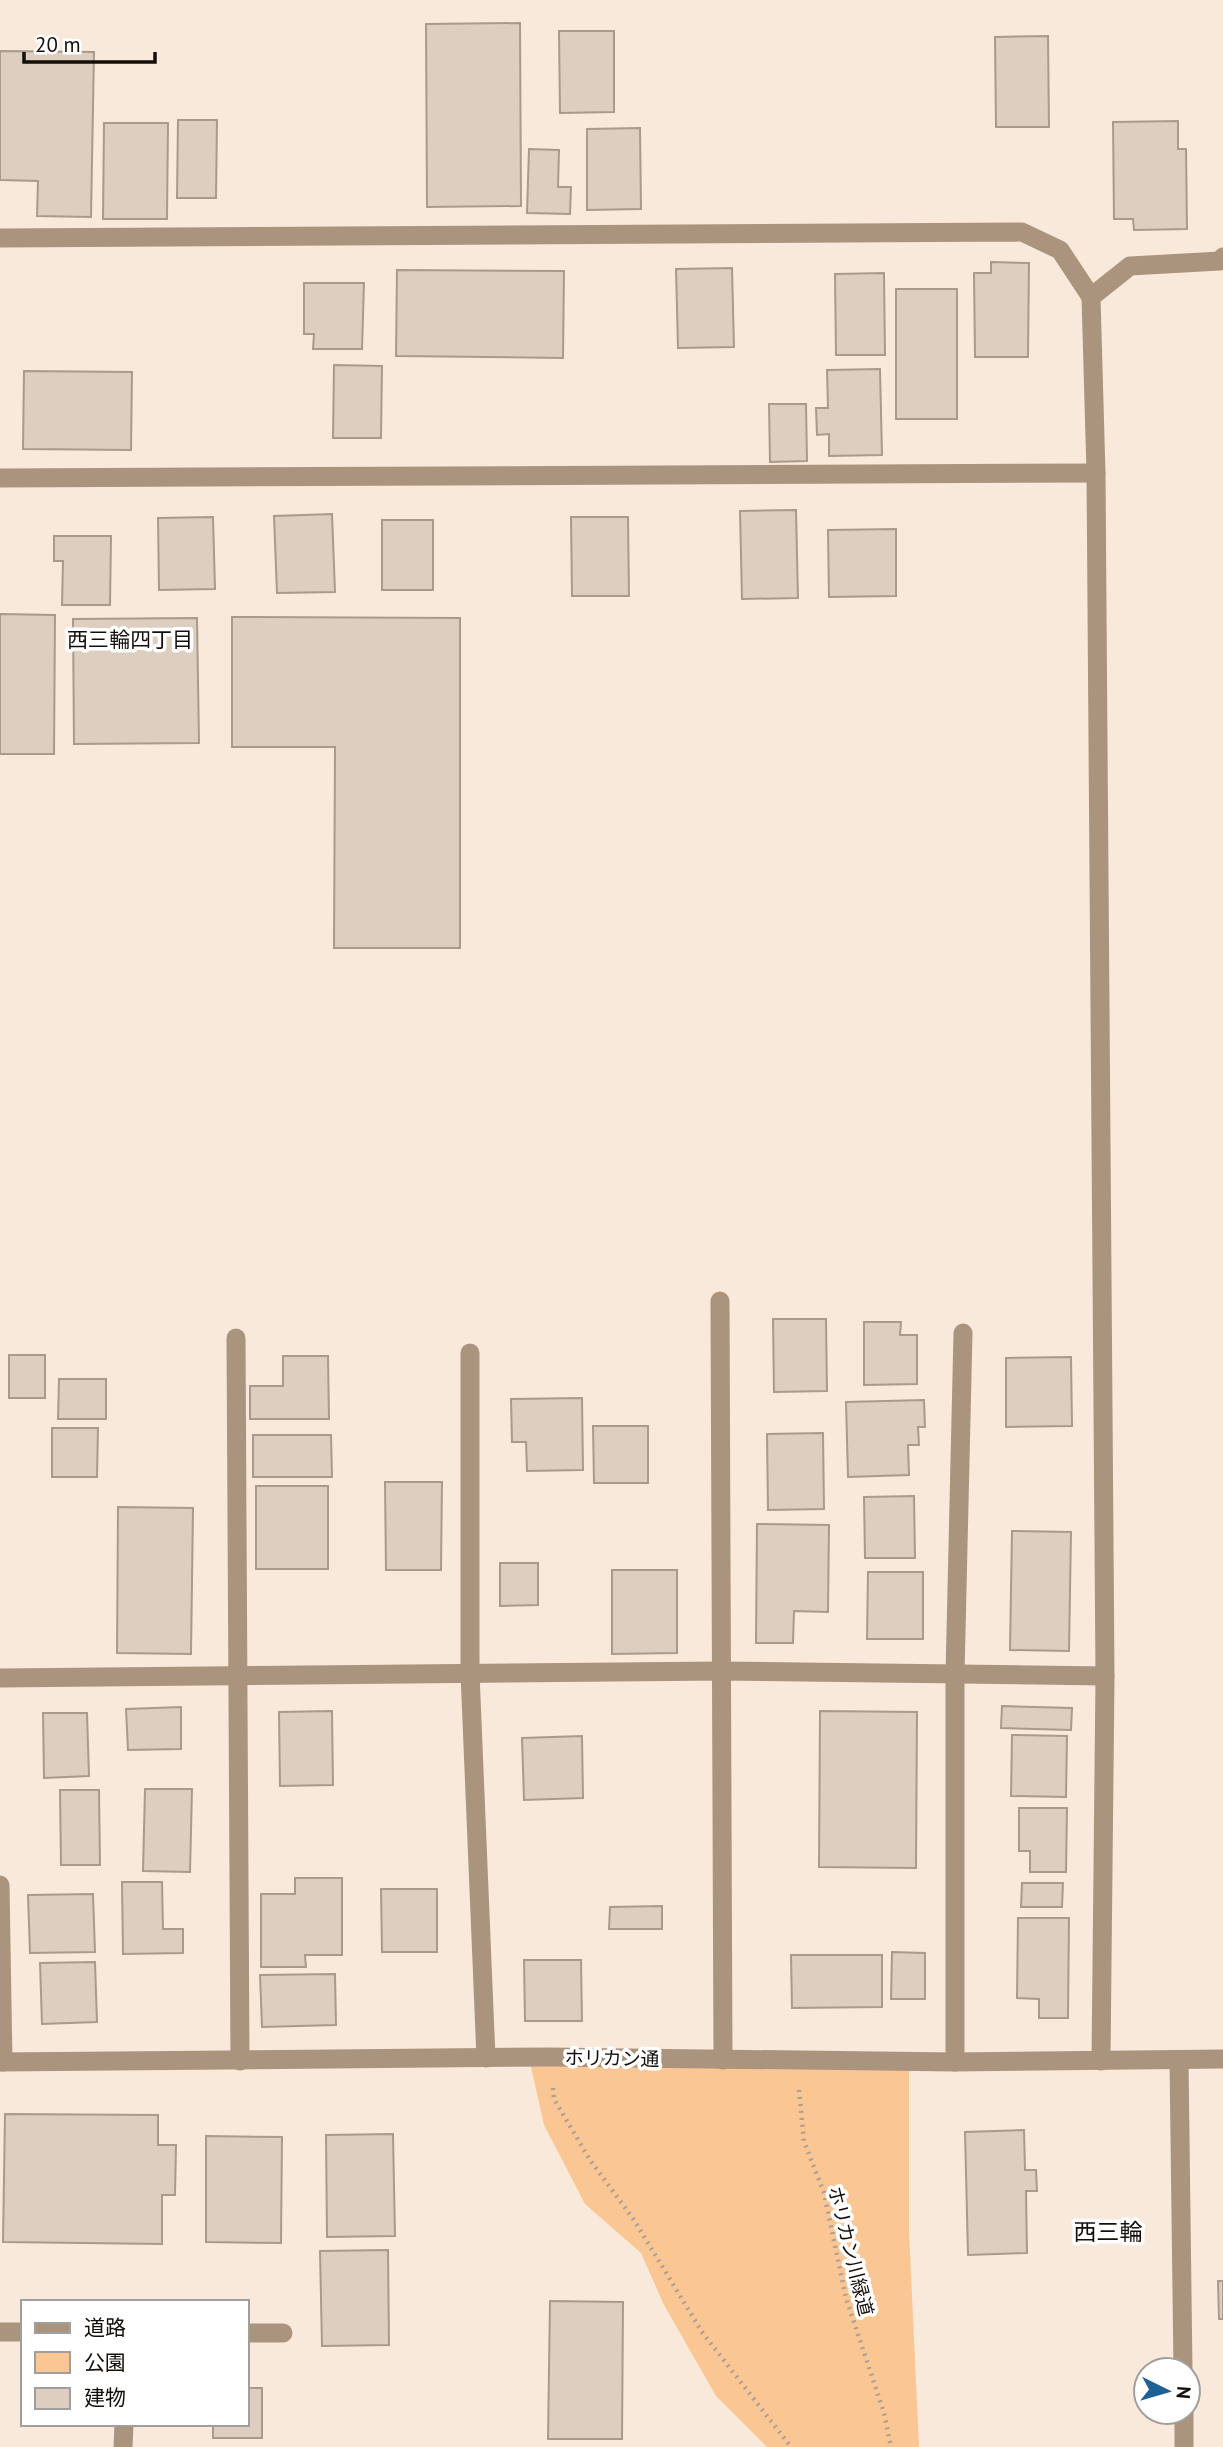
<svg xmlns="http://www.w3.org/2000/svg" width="1223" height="2447" viewBox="0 0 1223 2447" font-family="'PT Sans','Noto Sans JP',sans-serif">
  <rect width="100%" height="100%" fill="#f9e9da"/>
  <polygon fill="#fac794" points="529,2058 909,2062 909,2231 919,2447 767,2447 716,2396 664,2305 641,2253 585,2204 544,2125"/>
  <g fill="#ddcebf" stroke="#a89a8c" stroke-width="2">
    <polygon points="520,23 521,206 427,207 426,24"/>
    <polygon points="559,31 614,31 614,112 560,113"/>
    <polygon points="1048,36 1049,127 996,127 995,37"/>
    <polygon points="0,51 94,52 91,217 37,216 38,181 0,180"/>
    <polygon points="178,120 217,120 216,198 177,198"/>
    <polygon points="1178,121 1178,149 1186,149 1187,229 1134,230 1133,219 1114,219 1113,122"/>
    <polygon points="104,123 168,123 167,219 103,219"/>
    <polygon points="640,128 641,209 587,210 587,129"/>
    <polygon points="529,149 559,150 558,187 571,187 570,214 527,213"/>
    <polygon points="991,262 1029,263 1028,357 975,357 974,273 991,273"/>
    <polygon points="732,268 734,347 678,348 676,269"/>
    <polygon points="397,270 564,271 563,358 396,356"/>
    <polygon points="884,273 885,355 836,355 835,274"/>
    <polygon points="304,283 364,283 362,349 313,349 314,334 304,334"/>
    <rect x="896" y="289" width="61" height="130"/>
    <polygon points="334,365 382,366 381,438 333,438"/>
    <polygon points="880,369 882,455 829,456 829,434 817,435 816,408 828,408 827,370"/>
    <polygon points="24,371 132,372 131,450 23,449"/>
    <polygon points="769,404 806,404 807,461 770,462"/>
    <polygon points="796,510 798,598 742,599 740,511"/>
    <polygon points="332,514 335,592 277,593 274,516"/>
    <polygon points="213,517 215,589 159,590 158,518"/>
    <polygon points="571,517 628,517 629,596 572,596"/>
    <rect x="382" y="520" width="51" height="70"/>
    <polygon points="896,529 896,596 829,597 828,530"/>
    <polygon points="54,536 111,536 110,605 62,605 63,561 54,561"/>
    <polygon points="0,614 55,615 54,754 0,754"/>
    <polygon points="232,617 460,618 460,948 334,948 335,747 232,747"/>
    <polygon points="197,618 199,743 74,744 73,619"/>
    <polygon points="773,1319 826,1319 827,1391 774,1392"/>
    <polygon points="864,1322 901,1322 900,1335 917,1335 917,1384 864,1385"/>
    <rect x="9" y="1355" width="36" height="43"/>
    <polygon points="283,1356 328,1356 329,1419 250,1419 250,1386 283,1386"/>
    <polygon points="1071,1357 1072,1426 1006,1427 1006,1358"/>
    <polygon points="59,1379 106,1379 106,1419 58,1419"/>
    <polygon points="582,1398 583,1470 527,1471 526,1442 512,1442 511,1399"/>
    <polygon points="924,1400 925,1427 918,1427 919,1445 908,1445 909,1475 848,1477 846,1402"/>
    <polygon points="593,1426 648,1426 648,1483 594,1483"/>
    <polygon points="52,1428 98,1428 97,1477 52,1477"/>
    <polygon points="823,1433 824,1509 768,1510 767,1434"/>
    <polygon points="253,1435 331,1435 332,1477 253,1477"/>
    <polygon points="385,1482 442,1482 441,1570 386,1570"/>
    <rect x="256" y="1486" width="72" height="83"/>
    <polygon points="914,1496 915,1558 865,1558 864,1497"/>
    <polygon points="118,1507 193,1508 191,1654 117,1653"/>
    <polygon points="757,1524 829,1525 828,1612 794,1611 793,1643 756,1643"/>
    <polygon points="1012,1531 1071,1532 1069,1651 1010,1650"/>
    <polygon points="500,1563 538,1563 538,1605 500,1606"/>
    <polygon points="612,1570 677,1570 677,1653 612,1654"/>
    <polygon points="868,1572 923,1572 923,1639 867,1639"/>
    <polygon points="1002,1706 1072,1708 1071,1730 1001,1728"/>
    <polygon points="181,1707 181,1749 128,1750 126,1709"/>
    <polygon points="332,1711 333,1785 280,1786 279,1712"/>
    <polygon points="820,1711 917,1712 916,1868 819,1867"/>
    <polygon points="43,1713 87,1713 89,1776 44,1778"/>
    <polygon points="1012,1735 1067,1736 1066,1797 1011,1796"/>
    <polygon points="582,1736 583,1798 524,1800 522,1738"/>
    <polygon points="145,1789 192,1789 190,1872 143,1871"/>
    <polygon points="60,1790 99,1790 100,1865 61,1865"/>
    <polygon points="1019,1808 1067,1808 1066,1872 1030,1872 1030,1851 1019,1851"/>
    <polygon points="295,1878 342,1878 342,1955 305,1955 306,1967 261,1967 261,1894 295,1894"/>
    <polygon points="122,1882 162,1882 163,1929 183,1929 183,1953 123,1954"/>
    <polygon points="1022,1883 1063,1883 1062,1907 1021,1907"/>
    <polygon points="381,1889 437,1889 437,1952 382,1952"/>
    <polygon points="93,1894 95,1952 30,1953 28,1895"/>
    <polygon points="662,1906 662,1929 609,1929 610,1907"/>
    <polygon points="1018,1918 1069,1918 1068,2018 1039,2018 1039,1999 1017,1998"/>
    <polygon points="892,1952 925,1953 925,1999 891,1999"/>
    <polygon points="791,1955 882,1955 882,2007 792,2008"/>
    <polygon points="524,1960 581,1960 582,2021 525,2021"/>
    <polygon points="95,1962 97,2022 42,2024 40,1963"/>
    <polygon points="335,1974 336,2025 262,2027 260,1975"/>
    <polygon points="5,2114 158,2115 158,2145 176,2145 175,2195 162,2195 162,2244 3,2242"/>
    <polygon points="1024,2130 1025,2170 1036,2170 1037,2191 1026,2191 1027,2253 968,2255 965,2132"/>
    <polygon points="393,2134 395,2236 327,2237 326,2135"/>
    <polygon points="206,2136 282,2137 281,2243 206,2242"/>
    <polygon points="388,2250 389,2345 322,2346 320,2251"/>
    <polygon points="1218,2281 1223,2281 1223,2319 1219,2319"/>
    <polygon points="550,2301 623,2302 622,2439 548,2439"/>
    <polygon points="247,2388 262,2388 262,2438 213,2438 213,2424 247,2424"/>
  </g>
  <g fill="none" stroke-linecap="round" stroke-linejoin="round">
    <g stroke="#ac9f94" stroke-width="4.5" stroke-dasharray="2 5" stroke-linecap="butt">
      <polyline points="553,2088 554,2099 590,2160 634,2220 702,2332 791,2447"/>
      <polyline points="799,2090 804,2141 824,2193 846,2298 884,2413 891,2447"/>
    </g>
    <polyline stroke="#ab947e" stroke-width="19" points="0,238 1022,232 1060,250 1091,297"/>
    <g stroke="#ab947e" stroke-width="19">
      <polyline points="0,478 1096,473"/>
      <polyline points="720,1301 723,2060"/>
      <polyline points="236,1338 240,2061"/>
      <polyline points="470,1353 470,1673 486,2058"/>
      <polyline points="0,1678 722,1671 1105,1676"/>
      <polyline points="0,1885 3,2062"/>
      <polyline points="1179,2060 1183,2370"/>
      <polyline points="1101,2061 1105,1676 1096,473 1091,297 1130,266 1220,261 1223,257"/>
      <polyline points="955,2062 955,1675 963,1333"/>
      <polyline points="0,2332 23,2332"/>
      <polyline points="247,2333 283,2333"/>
      <polyline points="1184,2412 1184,2447"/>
      <polyline points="123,2447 124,2424"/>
    </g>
    <polyline stroke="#ab947e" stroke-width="19" points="0,2062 549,2057 955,2062 1223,2059"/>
  </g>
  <g text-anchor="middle" stroke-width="7" stroke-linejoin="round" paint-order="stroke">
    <g font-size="19" fill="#130e09" stroke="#fff">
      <text transform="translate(612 2058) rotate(1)" y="7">ホリカン通</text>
      <text transform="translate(851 2251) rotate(76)" y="7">ホリカン川緑道</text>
    </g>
    <g font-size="21" fill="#130e09" stroke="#fff">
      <text x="130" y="647">西三輪四丁目</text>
    </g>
    <g font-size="23" fill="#130e09" stroke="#fff">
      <text x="1108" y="2240">西三輪</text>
    </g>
  </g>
  <rect x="21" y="2300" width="228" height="126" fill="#ffffff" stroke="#a19f9d" stroke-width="2"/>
  <rect x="35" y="2323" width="35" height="10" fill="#ab947e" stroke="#a19f9d" stroke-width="2"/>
  <text x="84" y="2335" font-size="21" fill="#130e09">道路</text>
  <rect x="35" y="2352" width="35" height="21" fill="#fac794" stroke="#a19f9d" stroke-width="2"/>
  <text x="84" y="2370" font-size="21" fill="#130e09">公園</text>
  <rect x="35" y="2388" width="35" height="21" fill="#ddcebf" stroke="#a19f9d" stroke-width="2"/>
  <text x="84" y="2405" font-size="21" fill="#130e09">建物</text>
  <g transform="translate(1167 2391) rotate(95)"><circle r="33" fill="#ffffff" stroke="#a19f9d" stroke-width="2"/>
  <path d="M0-5L12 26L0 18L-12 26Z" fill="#1d6296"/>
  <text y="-10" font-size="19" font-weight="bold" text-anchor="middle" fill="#130e09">N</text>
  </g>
  <path d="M24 52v10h131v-10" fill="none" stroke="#130e09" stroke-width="3.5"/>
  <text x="35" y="52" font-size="21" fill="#130e09" stroke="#ffffff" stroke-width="5" paint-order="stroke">20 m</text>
</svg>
